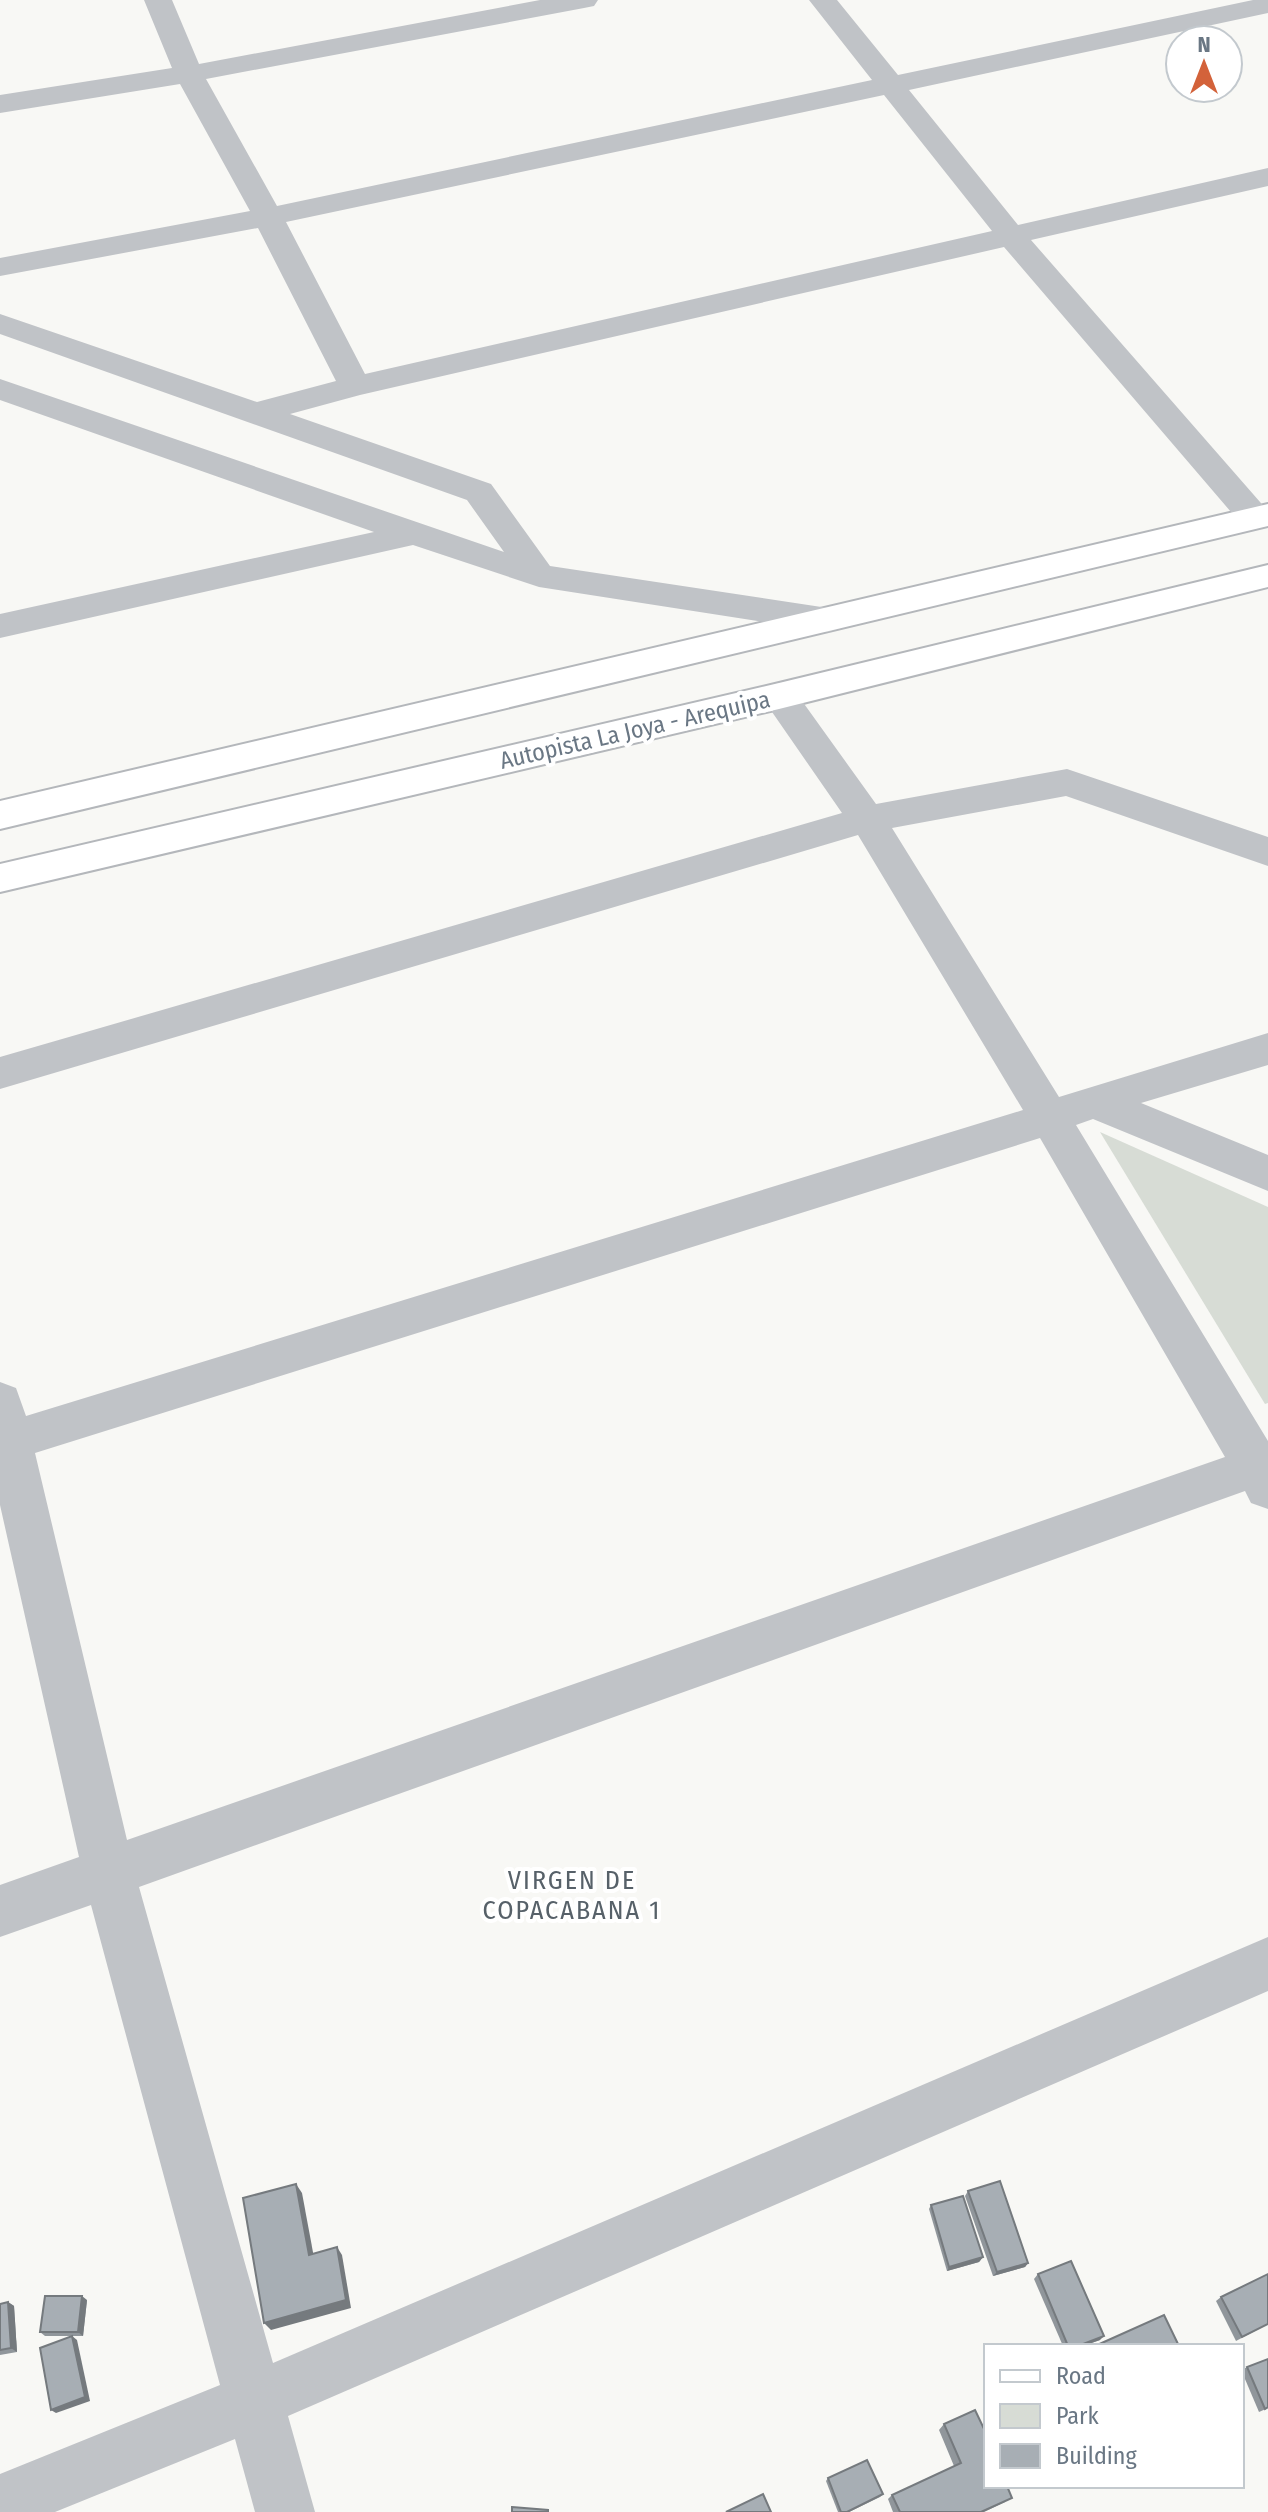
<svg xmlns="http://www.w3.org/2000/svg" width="1268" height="2512" viewBox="0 0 1268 2512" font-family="'Fira Sans Condensed',sans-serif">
  <rect width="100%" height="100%" fill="#f8f8f5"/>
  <polygon fill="#d7dcd5" points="1100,1132 1268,1207 1268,1403 1265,1404"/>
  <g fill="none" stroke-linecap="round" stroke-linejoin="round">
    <g stroke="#b4b7bb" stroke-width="4">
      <g id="major">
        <polygon points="1268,504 1268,526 0,829 0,801"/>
        <polygon points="1268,565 1268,587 779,709 0,892 0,864 779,683"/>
      </g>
    </g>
    <g fill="#c0c3c7" fill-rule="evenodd">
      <path d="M144,0H172L199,64L540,0H598L594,6L584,8L206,79L277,206L872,80L809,0H837L898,75L1253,0H1268V13L909,90L1018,225L1268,168V186L1031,240L1267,510L1268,524L1255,529L1243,526L1004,247L360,395L290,414L491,484L550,566L828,608L841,612L846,620L841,628L828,632L539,587L413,545L0,638V614L374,532L0,400V379L504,552L467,500L0,334V314L257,402L336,381L258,228L0,276V258L250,211L180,84L0,113V95L172,68ZM884,95L992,231L365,374L286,222Z"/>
      <path d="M779,683L792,687L876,804L1067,769L1268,837V866L1066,796L892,828L1059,1097L1268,1033V1065L1141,1103L1268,1155V1191L1093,1119L1076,1125L1268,1441V1509L1251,1503L1245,1491L139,1887L273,2363L1268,1937V1991L288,2416L315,2512H255L235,2439L55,2512H0V2474L220,2385L91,1905L0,1937V1885L79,1857L0,1505V1382L16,1388L26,1416L1023,1110L858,835L0,1089V1057L842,813L761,696L766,687ZM1040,1138L1225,1457L127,1840L35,1453Z"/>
    </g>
    <use href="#major" fill="#fff" fill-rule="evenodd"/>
  </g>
  <g fill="#90969b">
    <polygon points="968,2191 1028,2263 1025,2267 993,2276 965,2196"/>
    <polygon points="931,2205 983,2257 979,2262 947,2271 929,2209"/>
    <polygon points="1038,2274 1100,2340 1083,2346 1063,2346 1034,2279"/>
    <polygon points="1221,2297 1268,2324 1236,2341 1216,2301"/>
    <polygon points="87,2300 83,2336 45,2336 40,2332"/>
    <polygon points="8,2302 14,2306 17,2352 0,2355 0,2304"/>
    <polygon points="1247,2367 1268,2408 1259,2412 1242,2372 1242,2370"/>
    <polygon points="944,2424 986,2486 1011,2486 1008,2487 1005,2502 984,2512 893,2512 888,2499 892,2495 954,2466 939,2430"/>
    <polygon points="828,2478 883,2494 880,2497 849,2512 838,2512 826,2481"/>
  </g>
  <g fill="#757a7e">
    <polygon points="296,2184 302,2193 315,2263 309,2255"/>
    <polygon points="337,2247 342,2255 351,2308 271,2330 264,2323"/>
    <polygon points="983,2257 979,2262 947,2271 949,2267"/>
    <polygon points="1028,2263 1025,2267 993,2276 997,2272"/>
    <polygon points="82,2296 87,2300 83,2336 78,2332"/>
    <polygon points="8,2302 14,2306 17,2352 11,2348"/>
    <polygon points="72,2336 77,2340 90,2401 56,2413 51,2410"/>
    <polygon points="1104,2336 1100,2340 1083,2346 1078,2346"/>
  </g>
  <g fill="#a7aeb4" stroke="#757a7e" stroke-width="2">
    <polygon points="1000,2181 1028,2263 997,2272 968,2191"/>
    <polygon points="296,2184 309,2255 337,2247 346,2300 264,2323 243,2198"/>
    <polygon points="963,2196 983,2257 949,2267 931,2205"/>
    <polygon points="1071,2261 1104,2336 1078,2346 1068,2346 1038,2274"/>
    <polygon points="1268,2274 1268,2324 1242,2337 1221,2297"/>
    <polygon points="45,2296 82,2296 78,2332 40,2332"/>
    <polygon points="8,2302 11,2348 0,2350 0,2304"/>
    <polygon points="1164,2315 1179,2346 1095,2346"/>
    <polygon points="72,2336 85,2397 51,2410 40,2348"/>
    <polygon points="1268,2359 1268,2407 1265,2409 1247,2367"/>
    <polygon points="975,2410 986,2433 986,2486 1007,2486 1012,2498 981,2512 900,2512 892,2495 961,2463 944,2424"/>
    <polygon points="867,2460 883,2494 847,2512 841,2512 828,2478"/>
    <polygon points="763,2494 771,2512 726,2512"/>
    <polygon points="512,2507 548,2510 548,2512 512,2512"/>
  </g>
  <g text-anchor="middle" stroke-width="8" stroke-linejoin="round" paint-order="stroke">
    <g font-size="24" fill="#6a7784" stroke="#fff">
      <text transform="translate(635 730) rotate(-13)" y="8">Autopista La Joya - Arequipa</text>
    </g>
    <g font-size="26" letter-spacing="2" fill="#576169" stroke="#fff">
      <text x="572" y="1889">VIRGEN DE<tspan x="572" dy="30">COPACABANA 1</tspan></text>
    </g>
  </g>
  <rect x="984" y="2344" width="260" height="144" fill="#ffffff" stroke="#c3c9ce" stroke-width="2"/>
  <rect x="1000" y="2370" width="40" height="12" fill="#ffffff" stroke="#c3c9ce" stroke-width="2"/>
  <text x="1056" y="2384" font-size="24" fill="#6a7784">Road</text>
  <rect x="1000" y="2404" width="40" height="24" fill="#d7dcd5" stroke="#c3c9ce" stroke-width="2"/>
  <text x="1056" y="2424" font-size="24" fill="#6a7784">Park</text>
  <rect x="1000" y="2444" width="40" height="24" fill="#a7aeb4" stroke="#c3c9ce" stroke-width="2"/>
  <text x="1056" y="2464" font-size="24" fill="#6a7784">Building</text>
  <g transform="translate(1204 64)"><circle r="38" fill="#ffffff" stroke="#c3c9ce" stroke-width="2"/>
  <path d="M0-6L14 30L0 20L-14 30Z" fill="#d3623a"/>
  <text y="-12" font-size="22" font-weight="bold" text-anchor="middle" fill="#6a7784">N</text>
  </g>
</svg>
